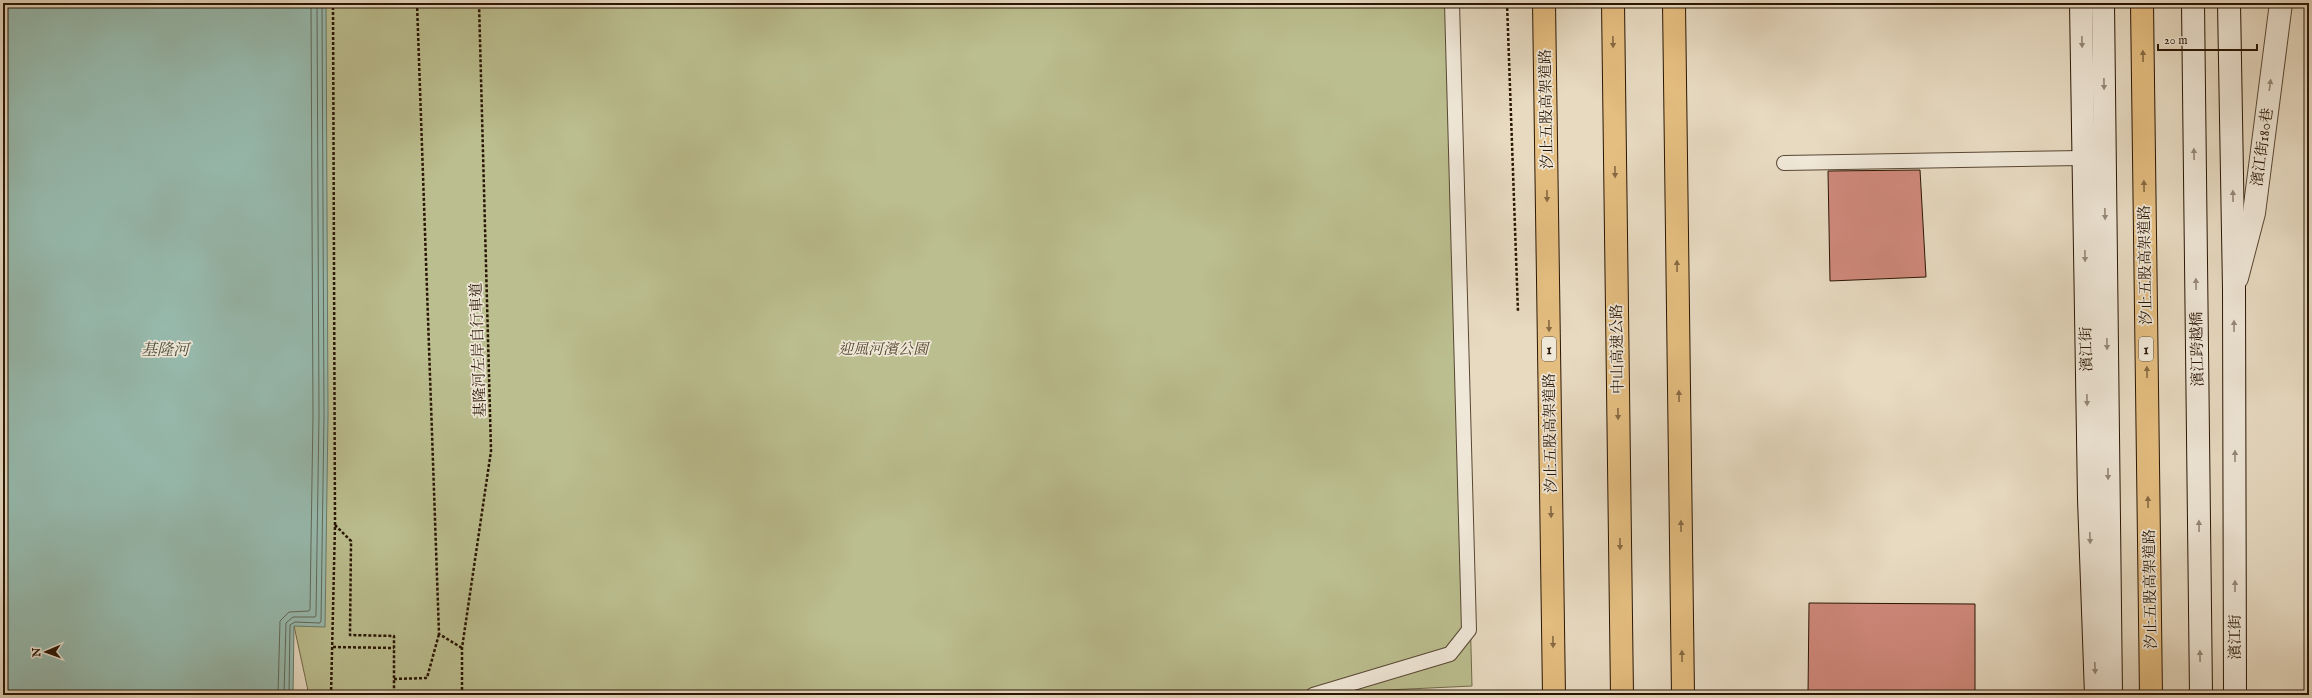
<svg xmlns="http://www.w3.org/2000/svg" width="2312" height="698" viewBox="0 0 2312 698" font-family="'IM FELL English','Noto Serif TC',serif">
  <rect width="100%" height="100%" fill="#e7dac1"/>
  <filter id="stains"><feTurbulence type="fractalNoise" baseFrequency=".005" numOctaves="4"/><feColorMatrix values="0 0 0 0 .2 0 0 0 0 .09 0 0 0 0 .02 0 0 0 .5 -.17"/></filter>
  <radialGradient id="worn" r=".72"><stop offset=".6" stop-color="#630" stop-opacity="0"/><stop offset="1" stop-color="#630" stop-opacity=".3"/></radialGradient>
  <polygon fill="#bbbe8f" stroke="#726a4a" points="311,3 1454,3 1472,686 1281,695 309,695 294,626"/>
  <polygon fill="#97bbaf" stroke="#6b796b" points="3,3 326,3 328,415 325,627 294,626 293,695 3,695"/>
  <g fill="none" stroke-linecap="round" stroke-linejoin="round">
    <g stroke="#60685a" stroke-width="1">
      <polyline points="278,695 280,621 289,612 309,611 310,609 313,415 311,3"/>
      <polyline points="284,695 286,623 293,617 315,617 316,615 319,415 317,3"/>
      <polyline points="289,695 290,625 295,622 320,623 321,621 324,415 322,3"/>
    </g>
  </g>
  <g fill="#d0897c" stroke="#2a1604">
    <polygon points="1920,170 1926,277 1830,281 1828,171"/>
    <polygon points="1809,603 1975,604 1975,695 1808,695"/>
  </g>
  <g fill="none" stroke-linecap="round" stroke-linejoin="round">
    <g stroke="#594733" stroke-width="16">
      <g id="lane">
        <polyline points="1784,163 2083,158"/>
        <polyline points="1313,695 1450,654 1469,630 1452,3"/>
      </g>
    </g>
    <g stroke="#594733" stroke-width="24">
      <polyline id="street" points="2237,278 2254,213 2281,3"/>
    </g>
    <g stroke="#2a1604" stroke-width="24">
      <g id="secondary">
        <polyline points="2081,3 2089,499 2096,695"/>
        <polyline points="2103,3 2111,695"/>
        <polyline points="2193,3 2201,695"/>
        <polyline points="2229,3 2234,289 2235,695"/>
      </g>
    </g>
    <g stroke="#2a1604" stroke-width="24">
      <g id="highway">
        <polyline points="1613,3 1622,695"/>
        <polyline points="1674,3 1683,695"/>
        <polyline points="2142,3 2151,695"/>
      </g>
    </g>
    <g stroke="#2a1604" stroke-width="2.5" stroke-dasharray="3 2" stroke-linecap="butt">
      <polyline points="417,3 439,634 462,648"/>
      <polyline points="1507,3 1518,312"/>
      <polyline points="335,525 351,541 350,635 394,636 394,695"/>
      <polyline points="333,647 394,648"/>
      <polyline points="394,679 427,678 439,634"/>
      <polyline points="331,695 335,525 333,3"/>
      <polyline points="462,695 462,648 491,451 479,3"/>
    </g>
    <use href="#lane" stroke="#efe7d7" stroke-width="14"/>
    <use href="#street" stroke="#efe7d7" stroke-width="22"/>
    <use href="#secondary" stroke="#efe7d7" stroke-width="22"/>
    <use href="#highway" stroke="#e4bd80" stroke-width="22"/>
    <g stroke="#2a1604" stroke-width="24" stroke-linecap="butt">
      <polyline id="highway-bridge" points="1544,3 1554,695"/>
    </g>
    <use href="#highway-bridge" stroke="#e4bd80" stroke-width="22"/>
  </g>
  <defs><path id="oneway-solid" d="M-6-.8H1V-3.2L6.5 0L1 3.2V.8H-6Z"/></defs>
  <g fill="#876a42">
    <use href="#oneway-solid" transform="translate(1613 42) rotate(89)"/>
    <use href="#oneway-solid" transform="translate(2143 56) rotate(-91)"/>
    <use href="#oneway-solid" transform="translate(1615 172) rotate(89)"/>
    <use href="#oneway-solid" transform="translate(2144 186) rotate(-91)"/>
    <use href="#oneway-solid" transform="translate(1547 196) rotate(89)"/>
    <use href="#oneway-solid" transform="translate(1677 266) rotate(-91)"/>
    <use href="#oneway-solid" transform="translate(1549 326) rotate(89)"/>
    <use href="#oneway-solid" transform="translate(2147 372) rotate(-91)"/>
    <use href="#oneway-solid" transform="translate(1679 396) rotate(-91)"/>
    <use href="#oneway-solid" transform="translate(1618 414) rotate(89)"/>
    <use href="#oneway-solid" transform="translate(2148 502) rotate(-91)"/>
    <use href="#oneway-solid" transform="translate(1551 512) rotate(89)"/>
    <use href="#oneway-solid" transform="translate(1681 526) rotate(-91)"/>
    <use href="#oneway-solid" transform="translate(1620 544) rotate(89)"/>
    <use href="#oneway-solid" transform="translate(1553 642) rotate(89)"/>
    <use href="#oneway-solid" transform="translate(1682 656) rotate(-91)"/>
  </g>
  <g fill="#968978">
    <use href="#oneway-solid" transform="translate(2082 42) rotate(89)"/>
    <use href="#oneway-solid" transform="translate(2104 84) rotate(89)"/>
    <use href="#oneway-solid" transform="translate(2270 85) rotate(-82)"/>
    <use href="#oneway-solid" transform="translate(2194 154) rotate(-91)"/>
    <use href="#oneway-solid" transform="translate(2233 196) rotate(-91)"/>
    <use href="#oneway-solid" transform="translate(2105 214) rotate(89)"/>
    <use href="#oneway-solid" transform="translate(2085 256) rotate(89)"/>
    <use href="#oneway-solid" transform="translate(2196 284) rotate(-91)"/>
    <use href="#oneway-solid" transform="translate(2234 326) rotate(-90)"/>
    <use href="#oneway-solid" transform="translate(2107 344) rotate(89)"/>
    <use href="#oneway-solid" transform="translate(2087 400) rotate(89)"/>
    <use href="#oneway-solid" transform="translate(2235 456) rotate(-90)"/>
    <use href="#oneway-solid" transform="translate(2108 474) rotate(89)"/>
    <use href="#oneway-solid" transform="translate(2199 526) rotate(-91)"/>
    <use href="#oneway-solid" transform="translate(2090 538) rotate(88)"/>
    <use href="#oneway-solid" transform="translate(2235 586) rotate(-90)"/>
    <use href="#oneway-solid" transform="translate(2200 656) rotate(-91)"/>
    <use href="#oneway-solid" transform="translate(2095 668) rotate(88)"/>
  </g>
  <g text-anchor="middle" stroke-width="3.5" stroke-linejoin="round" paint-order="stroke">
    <g fill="#efe7d7" stroke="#655543" stroke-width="1">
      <rect x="1542" y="337" width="14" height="24" rx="3"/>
      <rect x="2139" y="337" width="14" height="24" rx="3"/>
    </g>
    <g font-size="14" font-weight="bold" fill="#2a1604">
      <text x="1549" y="354">1</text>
      <text x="2146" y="354">1</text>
    </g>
    <g font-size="15" fill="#2a1604" stroke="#efe7d7">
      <text transform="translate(1546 109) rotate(-91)" y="5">汐止五股高架道路</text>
      <text transform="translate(2262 147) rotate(-82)" y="5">濱江街180巷</text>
      <text transform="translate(2145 265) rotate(-91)" y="5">汐止五股高架道路</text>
      <text transform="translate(1617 349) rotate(-91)" y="5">中山高速公路</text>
      <text transform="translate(2086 349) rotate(-91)" y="5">濱江街</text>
      <text transform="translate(2197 349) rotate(-91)" y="5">濱江跨越橋</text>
      <text transform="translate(478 350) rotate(-92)" y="5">基隆河左岸自行車道</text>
      <text transform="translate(1550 433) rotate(-91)" y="5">汐止五股高架道路</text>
      <text transform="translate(2150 589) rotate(-91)" y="5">汐止五股高架道路</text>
      <text transform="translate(2235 637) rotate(-90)" y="5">濱江街</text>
    </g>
    <g font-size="15" font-style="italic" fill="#56482e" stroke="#efe7d7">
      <text x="883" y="354">迎風河濱公園</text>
    </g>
    <g font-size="16" font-style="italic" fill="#505040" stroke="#efe7d7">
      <text x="165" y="355">基隆河</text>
    </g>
  </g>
  <rect width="2312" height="698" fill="none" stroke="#e7dac1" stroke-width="16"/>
  <rect x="4" y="4" width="2304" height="690" fill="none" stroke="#2a1604" stroke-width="2"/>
  <rect x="8" y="8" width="2296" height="682" fill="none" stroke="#2a1604"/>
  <g transform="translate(46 652) rotate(268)" stroke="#efe7d7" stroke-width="3" paint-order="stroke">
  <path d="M0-3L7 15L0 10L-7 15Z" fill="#2a1604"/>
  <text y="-6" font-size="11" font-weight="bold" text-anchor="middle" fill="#2a1604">N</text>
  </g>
  <path d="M2158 44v6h99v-6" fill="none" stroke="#2a1604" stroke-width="2"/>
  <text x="2164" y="44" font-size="12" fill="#2a1604" stroke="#efe7d7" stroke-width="3" paint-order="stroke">20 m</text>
  <rect width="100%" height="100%" filter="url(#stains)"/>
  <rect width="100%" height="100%" fill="url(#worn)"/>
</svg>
